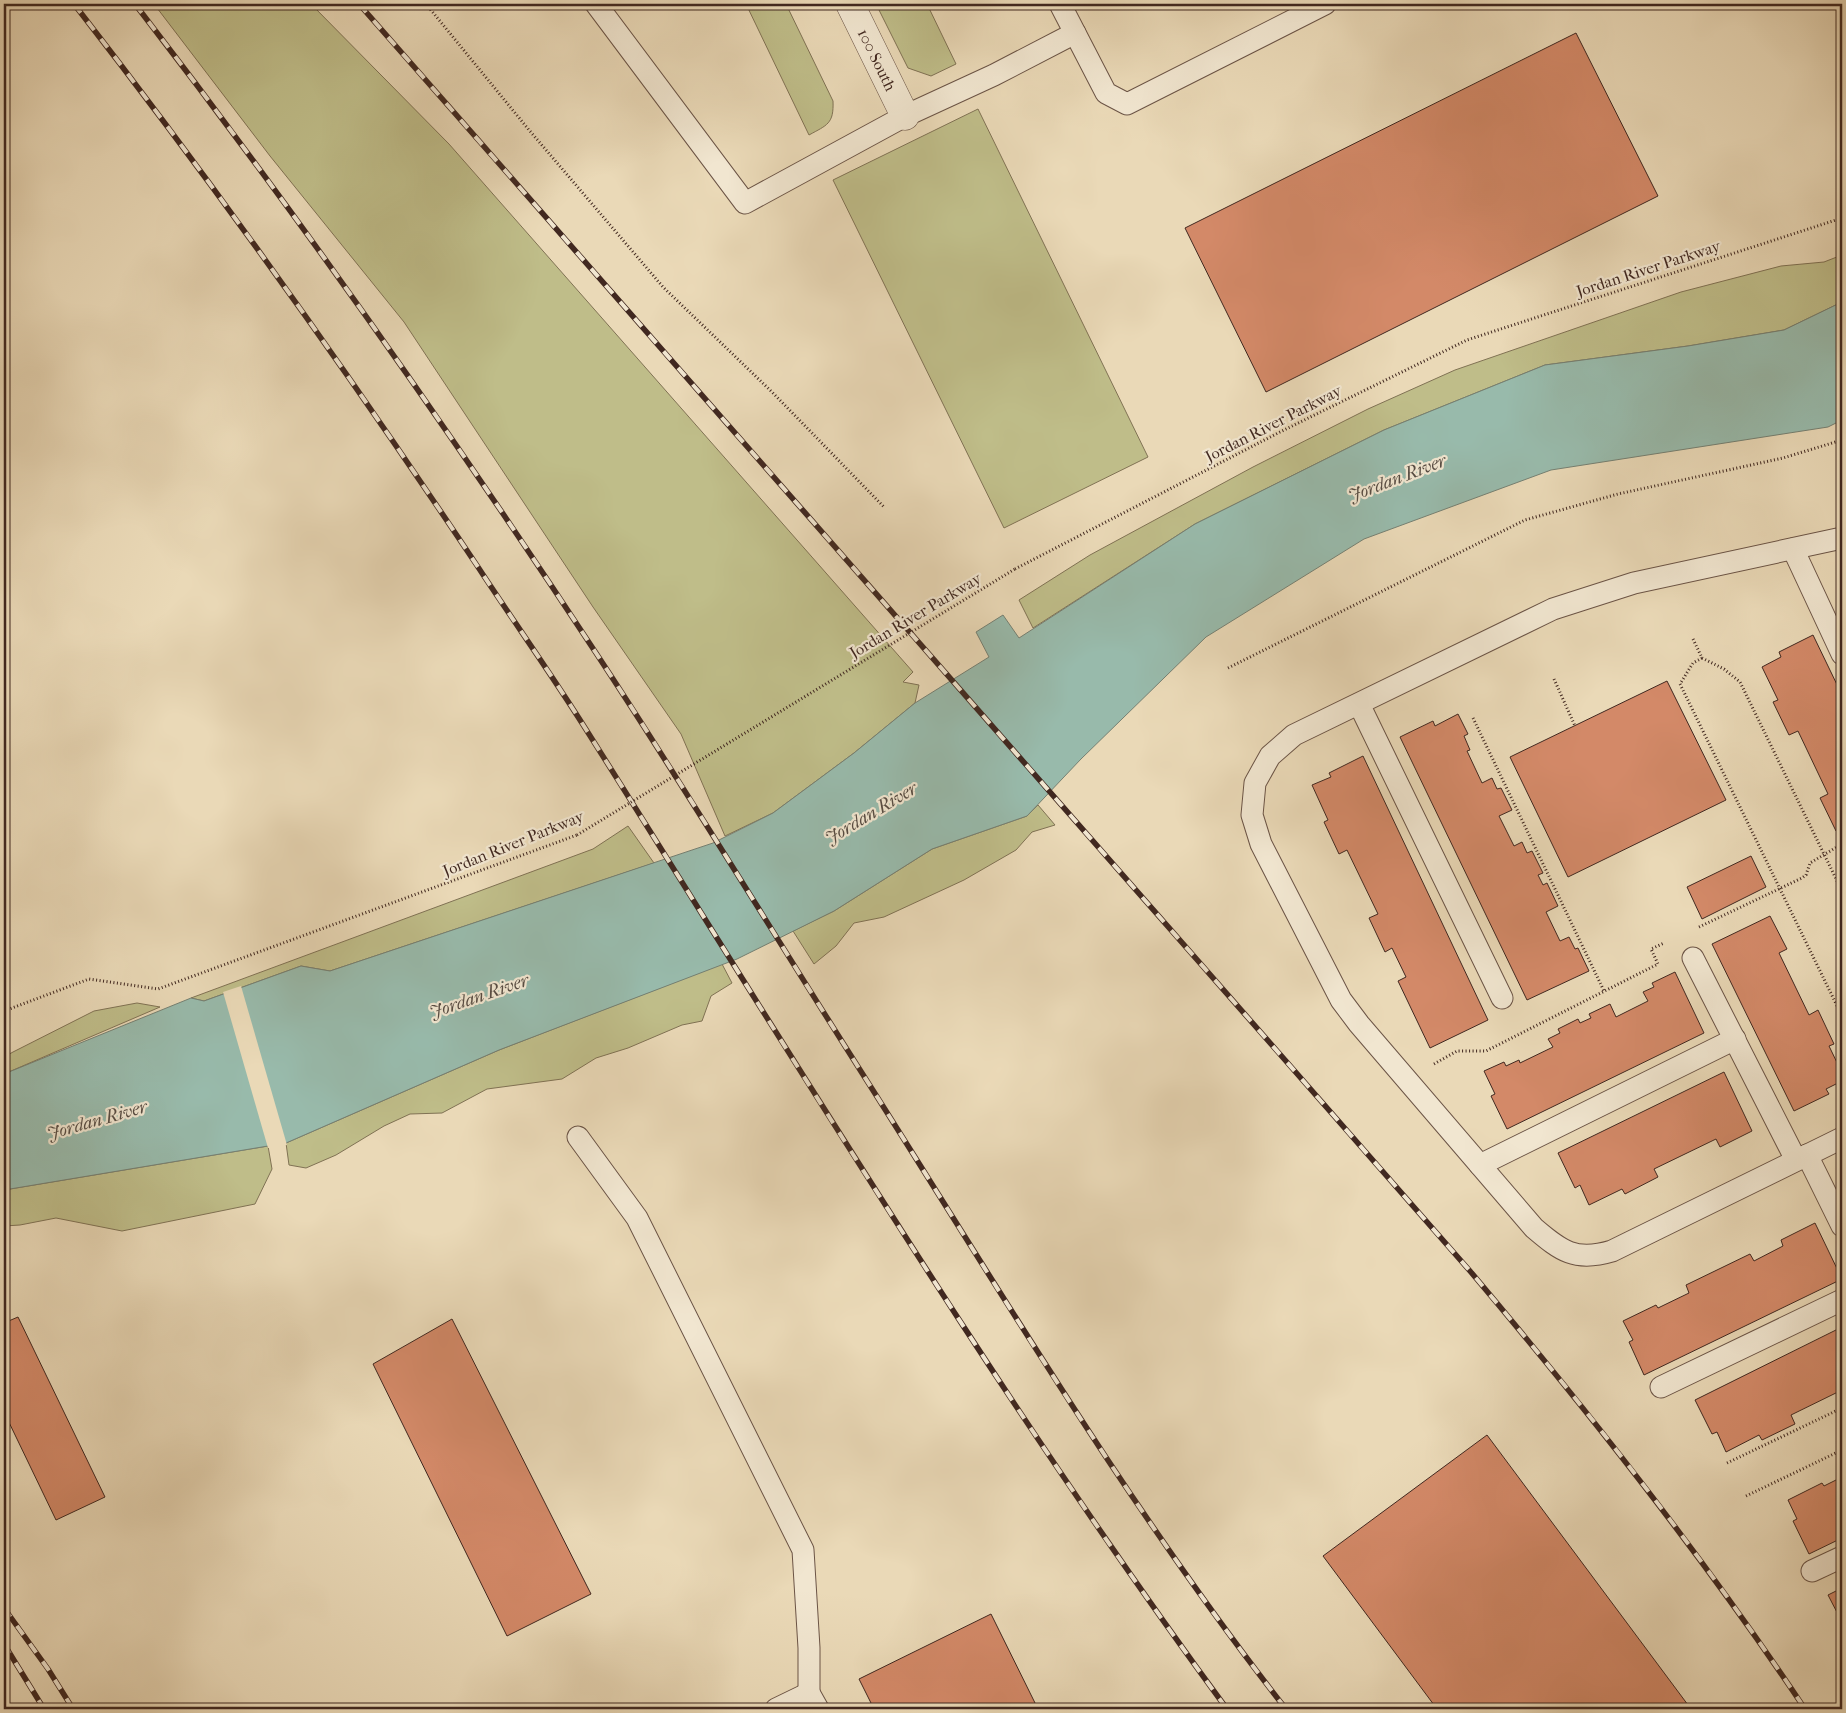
<svg xmlns="http://www.w3.org/2000/svg" width="1846" height="1713" viewBox="0 0 1846 1713" font-family="'IM FELL French Canon',serif">
  <rect width="100%" height="100%" fill="#ead9b7"/>
  <filter id="stains"><feTurbulence type="fractalNoise" baseFrequency=".004" numOctaves="4"/><feColorMatrix values="0 0 0 0 .2 0 0 0 0 .09 0 0 0 0 .02 0 0 0 .5 -.17"/></filter>
  <radialGradient id="worn" r=".72"><stop offset=".6" stop-color="#630" stop-opacity="0"/><stop offset="1" stop-color="#630" stop-opacity=".3"/></radialGradient>
  <g fill="#bfbd89" stroke="#807254">
    <polygon points="154,4 311,4 449,144 913,672 903,682 919,685 915,703 854,753 773,813 725,836 681,734 593,607 404,322 270,156"/>
    <path d="M746,4H786L833,101C834,124 827,125 809,135Z"/>
    <polygon points="876,4 927,4 956,64 931,76 908,68"/>
    <polygon points="978,109 1148,457 1004,528 833,180"/>
    <polygon points="1842,255 1842,302 1784,330 1688,346 1545,365 1384,430 1195,524 1033,628 1019,600 1090,555 1253,467 1368,409 1455,370 1681,292 1781,266 1824,262"/>
    <polygon points="1038,805 1055,825 1032,832 1016,850 964,880 884,917 854,923 836,946 814,964 793,931 834,911 932,849 1027,816"/>
    <polygon points="628,826 654,863 330,971 301,966 204,1001 191,998 593,849"/>
    <polygon points="722,964 732,983 711,996 702,1021 682,1025 628,1048 596,1058 562,1079 487,1089 442,1113 410,1114 384,1126 336,1155 306,1168 289,1165 286,1143 499,1050"/>
    <polygon points="137,1003 160,1007 4,1074 4,1057 13,1052 94,1011"/>
    <polygon points="268,1146 272,1169 255,1204 122,1231 56,1218 20,1225 4,1226 4,1190"/>
  </g>
  <polygon fill="#98baab" stroke="#758073" points="1842,302 1842,420 1828,427 1551,470 1364,539 1206,637 1081,759 1027,816 932,849 834,911 737,959 499,1050 286,1143 4,1190 4,1074 191,998 204,1001 301,966 330,971 713,843 773,813 854,753 915,703 989,657 976,632 1003,615 1019,638 1195,524 1384,430 1545,365 1688,346 1784,330"/>
  <polygon fill="#ead9b7" points="241,986 287,1145 268,1148 223,992"/>
  <g fill="#d38968" stroke="#412820">
    <polygon points="1576,33 1658,196 1266,392 1185,228"/>
    <polygon points="1813,635 1842,695 1842,828 1836,831 1820,798 1828,794 1798,731 1789,735 1773,702 1778,700 1762,667 1781,657 1779,652"/>
    <polygon points="1667,681 1726,800 1568,877 1510,757"/>
    <polygon points="1458,714 1468,734 1464,736 1470,750 1467,751 1482,783 1492,778 1497,789 1501,788 1512,810 1499,816 1514,846 1522,842 1527,853 1532,851 1543,873 1538,875 1543,885 1547,883 1558,906 1546,912 1560,941 1569,937 1575,949 1578,948 1589,971 1527,1000 1400,737 1433,721 1435,726"/>
    <polygon points="1363,756 1488,1020 1430,1048 1398,981 1406,977 1392,948 1385,952 1369,918 1378,914 1347,850 1339,854 1324,822 1328,820 1312,785 1331,777 1329,773"/>
    <polygon points="1751,856 1766,887 1702,919 1687,887"/>
    <polygon points="1770,916 1787,949 1779,953 1809,1015 1818,1010 1834,1044 1829,1046 1842,1073 1842,1081 1826,1089 1829,1094 1794,1111 1712,944"/>
    <polygon points="1675,972 1704,1033 1507,1129 1491,1096 1495,1094 1484,1071 1504,1062 1506,1066 1519,1060 1520,1063 1553,1047 1548,1039 1560,1033 1558,1029 1578,1019 1580,1023 1591,1018 1589,1014 1610,1004 1616,1017 1648,1001 1643,992 1654,987 1652,983"/>
    <polygon points="1724,1072 1752,1131 1720,1147 1716,1139 1654,1169 1658,1177 1625,1194 1622,1189 1589,1205 1580,1185 1575,1188 1558,1153"/>
    <polygon points="1815,1223 1842,1279 1644,1375 1629,1342 1633,1340 1623,1321 1656,1305 1658,1308 1689,1293 1686,1285 1750,1254 1754,1261 1783,1246 1781,1240"/>
    <polygon points="18,1317 105,1497 56,1520 4,1412 4,1323"/>
    <polygon points="452,1319 591,1594 507,1636 373,1364"/>
    <polygon points="1842,1327 1842,1390 1791,1415 1795,1424 1762,1440 1759,1435 1726,1452 1717,1432 1712,1434 1695,1400"/>
    <polygon points="1487,1435 1691,1709 1437,1709 1323,1556"/>
    <polygon points="1842,1477 1842,1538 1809,1554 1793,1521 1797,1519 1788,1500 1822,1483 1824,1486"/>
    <polygon points="1842,1588 1842,1622 1828,1595"/>
    <polygon points="991,1614 1038,1709 874,1709 859,1679"/>
  </g>
  <g fill="none" stroke-linecap="round" stroke-linejoin="round">
    <g stroke="#6b5446" stroke-width="23">
      <g id="lane">
        <polyline points="596,4 745,203 905,116 994,75 1075,33 1060,4"/>
        <polyline points="1075,33 1106,93 1127,104 1325,4"/>
        <path d="M1842,538L1634,583L1553,609L1294,735L1270,756L1255,783L1252,815L1261,844L1341,1000L1359,1024L1534,1228C1561,1251 1575,1262 1612,1251L1842,1138"/>
        <polyline points="1793,549 1842,654"/>
        <polyline points="1359,704 1502,998"/>
        <polyline points="1693,958 1796,1160"/>
        <polyline points="578,1137 637,1218 803,1550 809,1648 809,1693"/>
        <polyline points="1807,1155 1842,1226"/>
        <polyline points="1480,1165 1735,1039"/>
        <polyline points="1661,1387 1842,1300"/>
        <polyline points="1812,1571 1842,1557"/>
        <polyline points="776,1709 809,1693 818,1709"/>
      </g>
    </g>
    <g stroke="#6b5446" stroke-width="29">
      <g id="street">
        <path id="s1" d="M850,4L905,116"/>
      </g>
    </g>
    <g stroke="#412820" stroke-width="3" stroke-dasharray="1 2.5" stroke-linecap="butt">
      <polyline points="426,4 529,130 663,287 772,392 884,507"/>
      <polyline points="1015,569 1280,432 1467,340 1842,218"/>
      <polyline points="1693,639 1702,658 1724,669 1740,682 1842,891"/>
      <polyline points="1702,658 1693,663 1680,684 1842,1016"/>
      <polyline points="1228,668 1525,520 1618,494 1783,458 1842,440"/>
      <polyline points="1554,679 1575,726"/>
      <polyline points="1473,718 1604,991"/>
      <polyline points="1699,927 1802,878 1806,875 1810,863 1842,844"/>
      <polyline points="4,1011 89,979 158,989 577,835"/>
      <polyline points="1434,1064 1457,1051 1486,1051 1658,964 1651,949 1664,943"/>
      <polyline points="1727,1463 1842,1408"/>
      <polyline points="1746,1496 1842,1450"/>
    </g>
    <use href="#lane" stroke="#f1e6d0" stroke-width="21"/>
    <use href="#street" stroke="#f1e6d0" stroke-width="28"/>
    <g stroke="#412820" stroke-width="5.5">
      <g id="rail">
        <path d="M74,4C216,187 350,375 478,567C514,622 552,675 587,731C795,1060 996,1395 1227,1709"/>
        <path d="M135,4C297,214 450,431 596,653C687,791 773,933 862,1073C998,1287 1129,1509 1286,1709"/>
        <path d="M359,4L1470,1271C1589,1412 1703,1556 1805,1709"/>
        <polyline points="4,1608 48,1669 73,1709"/>
        <polyline points="4,1644 44,1709"/>
      </g>
    </g>
    <use href="#rail" stroke="#f1e6d0" stroke-width="4" stroke-dasharray="11" stroke-linecap="butt"/>
    <polyline stroke="#412820" stroke-width="3" stroke-dasharray="1 2.5" stroke-linecap="butt" points="577,835 1015,569"/>
  </g>
  <g text-anchor="middle" stroke-width="4.5" stroke-linejoin="round" paint-order="stroke">
    <g font-size="16" fill="#412820" stroke="#f1e6d0">
      <text dy="6" stroke="none"><textPath href="#s1" startOffset="62">100 South</textPath></text>
      <text transform="translate(1648 268) rotate(-18)" y="6">Jordan River Parkway</text>
      <text transform="translate(1273 423) rotate(-27)" y="6">Jordan River Parkway</text>
      <text transform="translate(915 615) rotate(-31)" y="6">Jordan River Parkway</text>
      <text transform="translate(513 843) rotate(-22)" y="6">Jordan River Parkway</text>
    </g>
    <g font-size="18" font-style="italic" fill="#574c43" stroke="#f1e6d0">
      <text transform="translate(1397 478) rotate(-21)" y="6">Jordan River</text>
      <text transform="translate(871 813) rotate(-31)" y="6">Jordan River</text>
      <text transform="translate(479 996) rotate(-19)" y="6">Jordan River</text>
      <text transform="translate(97 1120) rotate(-16)" y="6">Jordan River</text>
    </g>
  </g>
  <rect width="1846" height="1713" fill="none" stroke="#ead9b7" stroke-width="20"/>
  <rect x="5" y="5" width="1836" height="1703" fill="none" stroke="#412820" stroke-width="2.5"/>
  <rect x="10" y="10" width="1826" height="1693" fill="none" stroke="#412820"/>
  <rect width="100%" height="100%" filter="url(#stains)"/>
  <rect width="100%" height="100%" fill="url(#worn)"/>
</svg>
